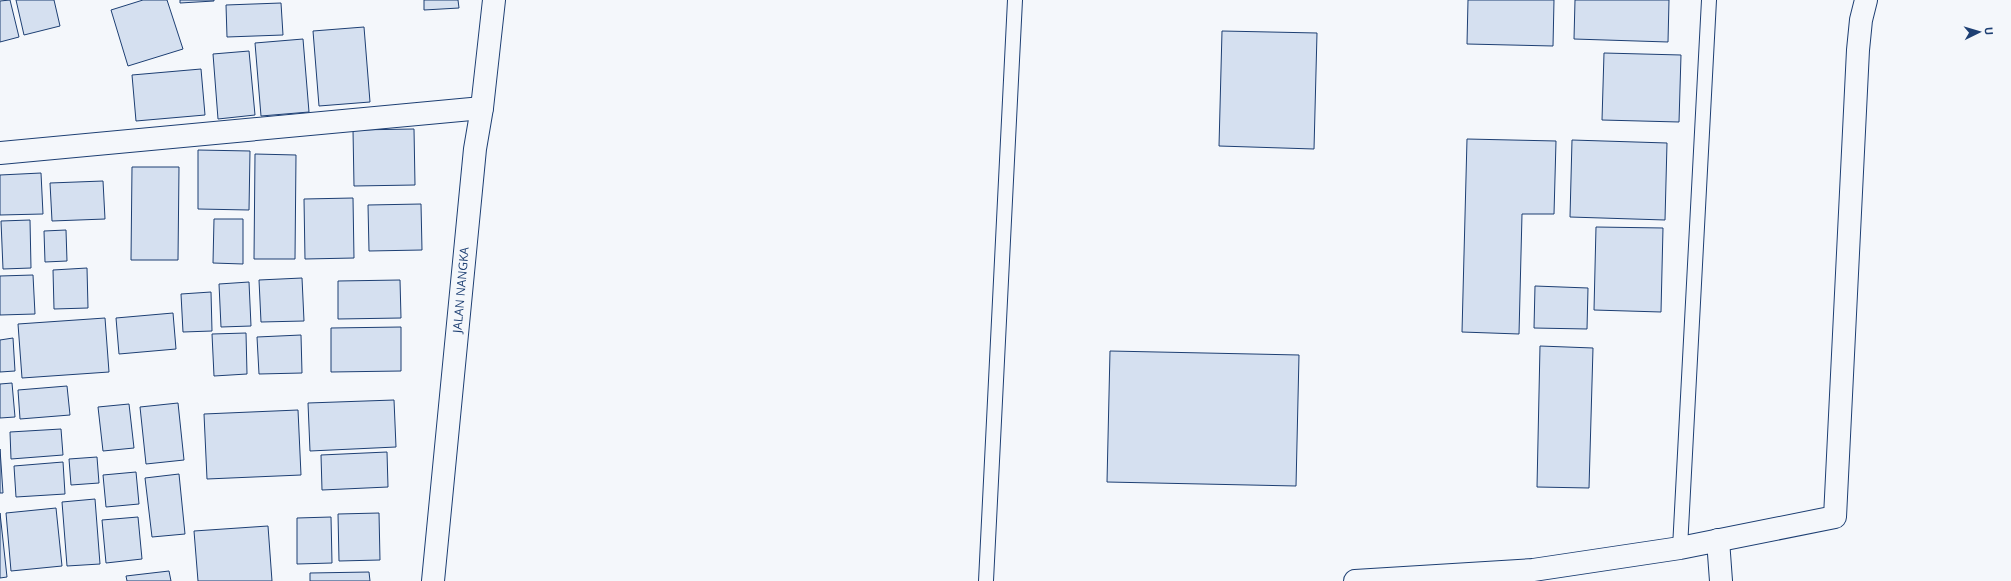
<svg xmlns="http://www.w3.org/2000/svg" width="2011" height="581" viewBox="0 0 2011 581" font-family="'Open Sans',sans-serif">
  <rect width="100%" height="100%" fill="#f4f7fb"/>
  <g fill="#d5e0f0" stroke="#1d3f73">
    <polygon points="10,0 19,37 0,42 0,1"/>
    <polygon points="16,0 54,0 60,26 24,35"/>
    <polygon points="143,0 167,0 183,49 128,66 111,10"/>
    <polygon points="180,0 214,0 214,1 180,3"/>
    <polygon points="424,0 458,0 459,8 424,10"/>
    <polygon points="1468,0 1554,0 1553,46 1467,44"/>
    <polygon points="1575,0 1669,0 1668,42 1574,39"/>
    <polygon points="281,3 283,35 227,37 226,5"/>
    <polygon points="364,27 370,102 319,106 313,31"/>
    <polygon points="1222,31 1317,33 1314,149 1219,146"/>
    <polygon points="303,39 309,112 261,116 255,43"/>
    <polygon points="249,51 255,115 218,119 213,54"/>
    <polygon points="1604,53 1681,55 1679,122 1602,120"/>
    <polygon points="201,69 205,115 136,121 132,75"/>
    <polygon points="414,129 415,185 354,186 353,130"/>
    <polygon points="1467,139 1556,141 1554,214 1522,214 1519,334 1462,332"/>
    <polygon points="1572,140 1667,143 1665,220 1570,217"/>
    <polygon points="198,150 250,151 249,210 198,209"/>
    <polygon points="255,154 296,155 295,259 254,259"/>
    <polygon points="132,167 179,167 178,260 131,260"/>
    <polygon points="41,173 43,214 0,215 0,175"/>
    <polygon points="103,181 105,219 52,221 50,183"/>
    <polygon points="353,198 354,258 305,259 304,199"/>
    <polygon points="421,204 422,250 369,251 368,205"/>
    <polygon points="214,219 243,219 243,264 213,263"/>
    <polygon points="30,220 31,268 3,269 1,221"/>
    <polygon points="1596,227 1663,228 1661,312 1594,310"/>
    <polygon points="66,230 67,261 45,262 44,231"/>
    <polygon points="87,268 88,308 54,309 53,270"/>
    <polygon points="33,275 35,314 0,315 0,276"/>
    <polygon points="302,278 304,321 261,322 259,280"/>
    <polygon points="400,280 401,318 338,319 338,281"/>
    <polygon points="249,282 251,326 221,327 219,284"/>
    <polygon points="1535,286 1588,288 1587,329 1534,328"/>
    <polygon points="211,292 212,331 183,332 181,294"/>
    <polygon points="173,313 176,349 119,354 116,318"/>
    <polygon points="105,318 109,372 22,378 18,324"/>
    <polygon points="401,327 401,371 331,372 331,328"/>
    <polygon points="246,333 247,374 214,376 212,334"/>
    <polygon points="301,335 302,373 259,374 257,337"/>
    <polygon points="13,338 15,371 0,372 0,340"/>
    <polygon points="1540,346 1593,348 1589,488 1537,487"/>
    <polygon points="1110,351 1299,355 1296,486 1107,482"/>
    <polygon points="12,383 15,417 0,418 0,384"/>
    <polygon points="67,386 70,415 20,419 18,390"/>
    <polygon points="394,400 396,447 310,451 308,403"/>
    <polygon points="178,403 184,460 146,464 140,407"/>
    <polygon points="129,404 134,448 103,451 98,407"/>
    <polygon points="298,410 301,475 207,479 204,414"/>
    <polygon points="61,429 63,455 11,459 10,432"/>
    <polygon points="0,449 3,493 0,493"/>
    <polygon points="387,452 388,487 322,490 321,455"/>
    <polygon points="97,457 99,483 71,485 69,459"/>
    <polygon points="63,462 65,494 16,497 14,466"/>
    <polygon points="136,472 139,504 106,507 103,475"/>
    <polygon points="179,474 185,534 152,537 145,478"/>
    <polygon points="95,499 100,564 67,566 62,502"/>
    <polygon points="56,508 62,566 11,571 6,513"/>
    <polygon points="0,513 7,577 0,578"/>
    <polygon points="379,513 380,560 339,561 338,514"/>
    <polygon points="138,517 142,559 106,563 102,520"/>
    <polygon points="331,517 332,563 297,564 297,518"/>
    <polygon points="268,526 272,581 198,581 194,531"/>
    <polygon points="169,571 171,581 127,581 126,576"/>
    <polygon points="369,572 370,581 310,581 310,573"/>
  </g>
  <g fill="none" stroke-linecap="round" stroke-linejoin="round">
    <g stroke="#1d3f73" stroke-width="16">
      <g id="lane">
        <polyline points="1680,548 1709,0"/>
        <polyline points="986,581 1015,0"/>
      </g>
    </g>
    <g stroke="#1d3f73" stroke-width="24">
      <g id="street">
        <polyline points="0,153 482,108"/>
        <polyline points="1718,540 1721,581"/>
        <polyline points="1355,581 1533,570 1680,548 1835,517 1858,50 1861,20 1866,0"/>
      </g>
    </g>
    <g stroke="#1d3f73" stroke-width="24">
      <polyline id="secondary" points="433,581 475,149 482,108 494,0"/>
    </g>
    <use href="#lane" stroke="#f4f7fb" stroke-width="14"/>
    <use href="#street" stroke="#f4f7fb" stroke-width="22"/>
    <use href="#secondary" stroke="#f4f7fb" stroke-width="22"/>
  </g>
  <g text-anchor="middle" stroke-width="3" stroke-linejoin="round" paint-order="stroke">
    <g font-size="12" fill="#1d3f73" stroke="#f4f7fb">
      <text transform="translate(461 290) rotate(-85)" y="4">JALAN NANGKA</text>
    </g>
  </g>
  <g transform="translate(1979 32) rotate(85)" stroke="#f4f7fb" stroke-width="3" paint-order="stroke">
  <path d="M0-3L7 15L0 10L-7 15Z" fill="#1d3f73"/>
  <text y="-6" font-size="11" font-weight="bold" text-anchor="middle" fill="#1d3f73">U</text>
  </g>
</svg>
